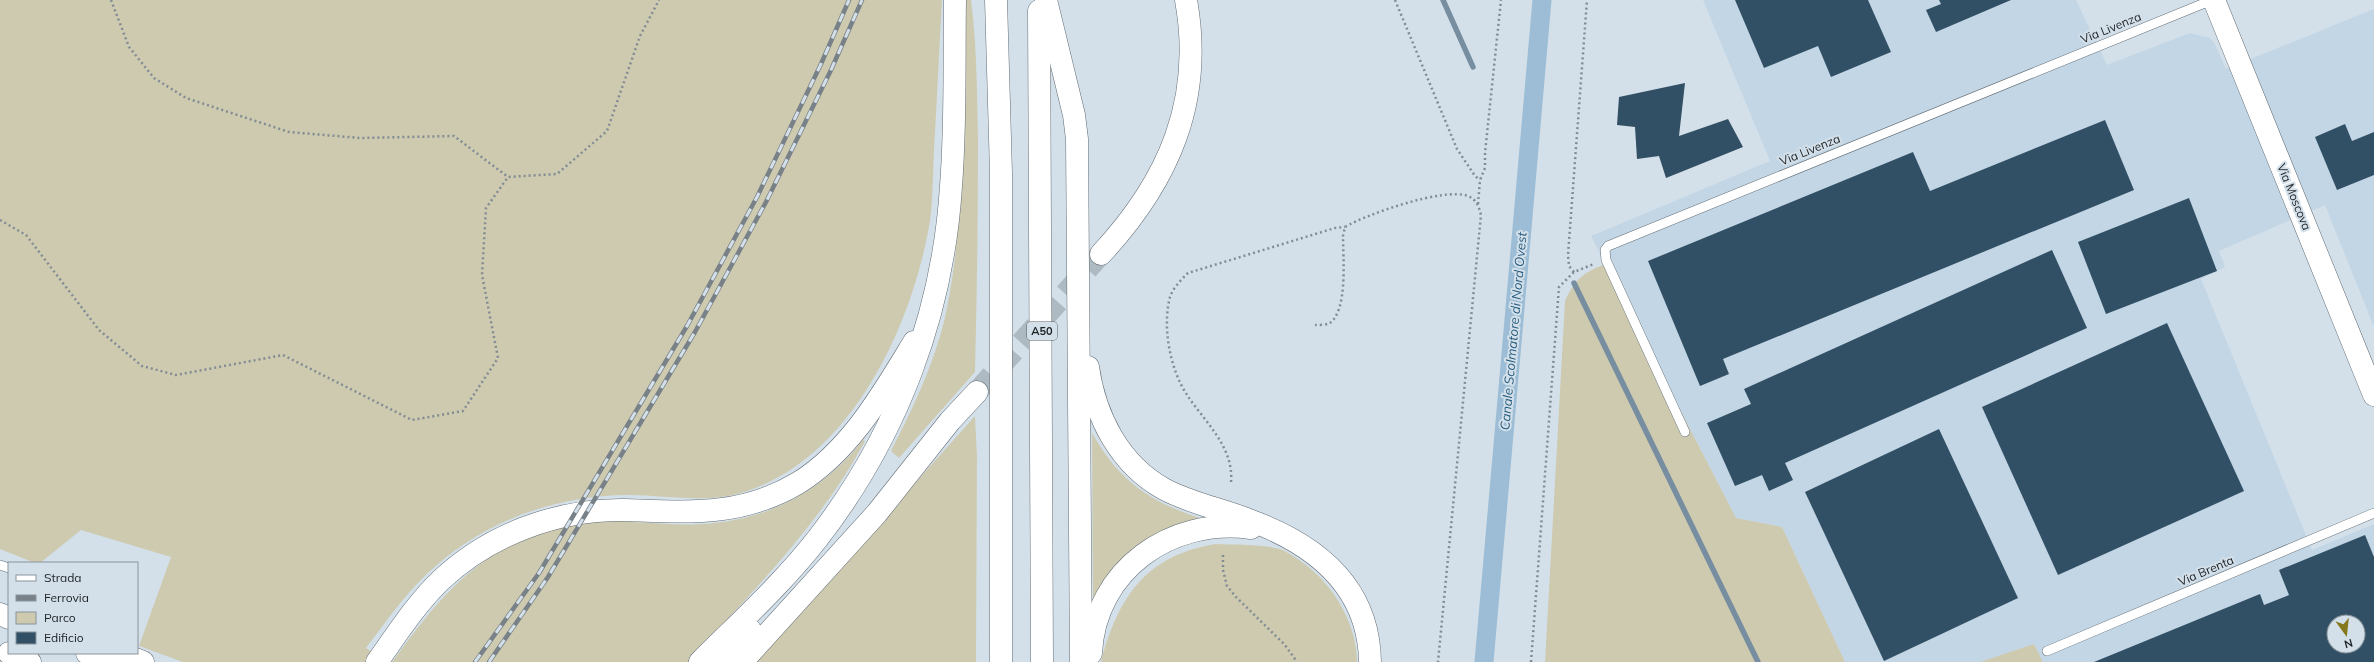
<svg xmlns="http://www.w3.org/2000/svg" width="2374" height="662" viewBox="0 0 2374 662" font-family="Mulish,sans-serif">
  <rect width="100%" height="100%" fill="#d3e0ea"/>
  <path fill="#c3d6e5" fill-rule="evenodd" d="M1703,0H2076L2107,65L2190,33L2210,38L2215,44L2226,69L2374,9V327L2325,205L2219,251L2225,267L2201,279L2312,550L2374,524V662H2043L2034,644L1980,662H1845L1782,527L1736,518L1591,236L1770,161ZM2334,622H2358V646H2334Z"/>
  <g fill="#cecab0">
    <path d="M0,0H942C939,50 937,100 934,150C933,173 933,198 930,221C912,329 846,472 728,496C693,502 657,494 622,495C554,497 490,520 438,564C410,587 388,619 366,648L388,662H183L139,646L171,557L81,530L40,563H35L0,549Z"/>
    <path d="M964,0H971C977,46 977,93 978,140C978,217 977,294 975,372L899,458L891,451C914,406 937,358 947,308C967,206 962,103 964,0Z"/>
    <path d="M1605,264L1736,518L1782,527L1845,662H1545L1565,301C1575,279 1583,273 1605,264Z"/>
    <polygon points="975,416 977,456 976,662 755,662"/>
    <path d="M1092,433C1121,484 1151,502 1205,520L1093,606Z"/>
    <path d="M863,440L865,441C821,524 751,592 689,662H392C433,606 472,554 543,532C566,525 593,521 617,521C645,522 674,526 702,524C768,520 822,492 863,440Z"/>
    <path d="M1216,544C1238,545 1259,544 1280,549C1286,551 1291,555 1296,558C1330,579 1357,621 1357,662H1101C1118,597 1146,555 1216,544Z"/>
    <polygon points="2034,644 2043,662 1980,662"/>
  </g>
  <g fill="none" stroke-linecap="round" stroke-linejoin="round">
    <g stroke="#768ea0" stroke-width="5.5">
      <polyline points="1443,0 1473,67"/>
      <polyline points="1574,283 1758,662"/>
    </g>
    <polyline stroke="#9cbdd5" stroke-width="19" points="1484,662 1542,0"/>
  </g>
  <g fill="#325065" fill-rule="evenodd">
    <polygon points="1735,0 1868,0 1891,52 1831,77 1818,46 1764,68"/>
    <polygon points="1939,0 2011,0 1936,32 1926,10 1941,4"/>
    <polygon points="1685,83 1679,136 1728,119 1743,147 1666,178 1659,156 1637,159 1635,127 1617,125 1619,97"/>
    <polygon points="2105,120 2134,190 1723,359 1729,374 1700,386 1648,261 1913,152 1930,191"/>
    <polygon points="2345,124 2352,141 2374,132 2374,175 2337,190 2315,137"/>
    <polygon points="2189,198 2217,271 2106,314 2078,242"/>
    <polygon points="2052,250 2087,328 1785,463 1793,480 1769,491 1762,475 1735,486 1707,423 1751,404 1744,389"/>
    <polygon points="2167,323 2244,491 2058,575 1982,407"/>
    <polygon points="1939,429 2018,598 1884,661 1805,492"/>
    <path d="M2365,535L2374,557V662H2094L2260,594L2264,605L2289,595L2279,570ZM2334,622H2358V646H2334Z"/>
  </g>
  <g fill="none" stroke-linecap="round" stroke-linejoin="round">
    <polyline stroke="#aebac2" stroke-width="22" stroke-dasharray="22 11" stroke-linecap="butt" points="977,392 1101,254"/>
    <g stroke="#626d75" stroke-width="10">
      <g id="lane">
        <polyline points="1685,432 1606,260 1605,250 1608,246 2212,0"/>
        <polyline points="0,565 9,568"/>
        <polyline points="2047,651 2374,513"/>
      </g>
    </g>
    <g stroke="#626d75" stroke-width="23">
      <g id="secondary">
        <polyline points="2214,0 2374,395"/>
        <path d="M1101,254C1169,181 1204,100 1186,0"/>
        <polyline points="721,662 750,630"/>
        <polyline points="742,662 877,513 950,421 977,392"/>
      </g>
    </g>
    <g stroke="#626d75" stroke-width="23">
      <g id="highway">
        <polyline points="996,0 1001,173 1001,662"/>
        <polyline points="1046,0 1074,115 1077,139 1081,662"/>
        <polyline points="1039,11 1042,662"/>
        <path d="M1088,367C1095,416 1119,464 1164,489C1190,503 1221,509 1249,520C1315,544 1369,586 1370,662"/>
        <polyline points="0,614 9,618"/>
        <polyline points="9,653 30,662"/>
        <polyline points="87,653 107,662"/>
        <polyline points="120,653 143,662"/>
        <path d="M1091,653C1095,570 1171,517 1251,528"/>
        <path d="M377,662C397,634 416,604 441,580C490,534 558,509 625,510C688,512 741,517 798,483C850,451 883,393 914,342"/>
        <path d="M700,662C740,622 783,583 818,538C897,436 943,314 951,186C956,124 954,62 955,0"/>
      </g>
    </g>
    <g stroke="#828c93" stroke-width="2.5" stroke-dasharray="2 3" stroke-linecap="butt">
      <polyline points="111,0 129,47 154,78 186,98 289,132 360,138 454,136 508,177"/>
      <polyline points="1395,0 1457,149 1475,176 1480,180"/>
      <polyline points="1478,204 1480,180 1485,168 1485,153 1501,0"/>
      <polyline points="0,220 26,235 99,330 142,366 176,375 283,355 412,420 463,411 498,358 482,275 486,208 508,177 557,174 607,131 640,36 659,0"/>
      <polyline points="1574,272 1569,266 1568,255 1587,0"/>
      <path d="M1315,325C1319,325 1326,325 1330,323C1348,310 1343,257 1343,236L1345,227C1367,214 1444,187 1468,196C1477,200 1479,207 1481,215L1438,662"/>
      <path d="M1231,482C1234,447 1205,422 1187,395C1170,369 1162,327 1170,297C1173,288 1181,280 1188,273L1335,228L1345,227"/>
      <polyline points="1223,555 1223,570 1227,586 1236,597 1285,645 1297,662"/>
      <polyline points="1531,662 1559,287 1574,272 1594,264"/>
    </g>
    <use href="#lane" stroke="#fff" stroke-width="9"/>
    <use href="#secondary" stroke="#fff" stroke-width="22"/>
    <use href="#highway" stroke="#fff" stroke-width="22"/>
    <g stroke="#788187" stroke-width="4.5">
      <g id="rail">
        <polyline points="475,662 539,573 687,326 757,197 821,64 849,0"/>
        <polyline points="489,662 548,577 695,332 766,202 831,70 862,0"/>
      </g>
    </g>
    <use href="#rail" stroke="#d3e0ea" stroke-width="3" stroke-dasharray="9" stroke-linecap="butt"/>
  </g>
  <g text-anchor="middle" stroke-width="4" stroke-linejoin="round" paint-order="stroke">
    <rect fill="#d3e0ea" stroke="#535a5f" stroke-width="1" x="1027" y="322" width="30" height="18" rx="3"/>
    <g font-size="11" font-weight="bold" fill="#1c2124">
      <text x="1042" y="335">A50</text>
    </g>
    <g font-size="12" fill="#1c2124" stroke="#d3e0ea">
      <text transform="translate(2111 28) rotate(-22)" y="4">Via Livenza</text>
      <text transform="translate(1810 150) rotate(-22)" y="4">Via Livenza</text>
      <text transform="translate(2294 197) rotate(68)" y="4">Via Moscova</text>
      <text transform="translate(2206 571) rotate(-23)" y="4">Via Brenta</text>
    </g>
    <g font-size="13" font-style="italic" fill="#275c7f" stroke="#d3e0ea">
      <text transform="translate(1513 331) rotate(-85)" y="5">Canale Scolmatore di Nord Ovest</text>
    </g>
  </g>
  <rect x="8" y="562" width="130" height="92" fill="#d3e0ea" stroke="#8a949b"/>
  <rect x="16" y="575" width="20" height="6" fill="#ffffff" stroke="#8a949b"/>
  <text x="44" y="582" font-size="12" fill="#1c2124">Strada</text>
  <rect x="16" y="595" width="20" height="6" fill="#788187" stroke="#8a949b"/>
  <text x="44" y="602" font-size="12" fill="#1c2124">Ferrovia</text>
  <rect x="16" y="612" width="20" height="12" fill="#cecab0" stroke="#8a949b"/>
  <text x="44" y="622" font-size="12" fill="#1c2124">Parco</text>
  <rect x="16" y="632" width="20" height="12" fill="#325065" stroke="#8a949b"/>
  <text x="44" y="642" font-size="12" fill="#1c2124">Edificio</text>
  <g transform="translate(2346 634) rotate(165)"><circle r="19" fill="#d3e0ea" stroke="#8a949b"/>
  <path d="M0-3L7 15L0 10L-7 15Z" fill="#86781c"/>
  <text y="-6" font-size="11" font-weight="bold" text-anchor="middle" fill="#1c2124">N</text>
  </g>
</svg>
